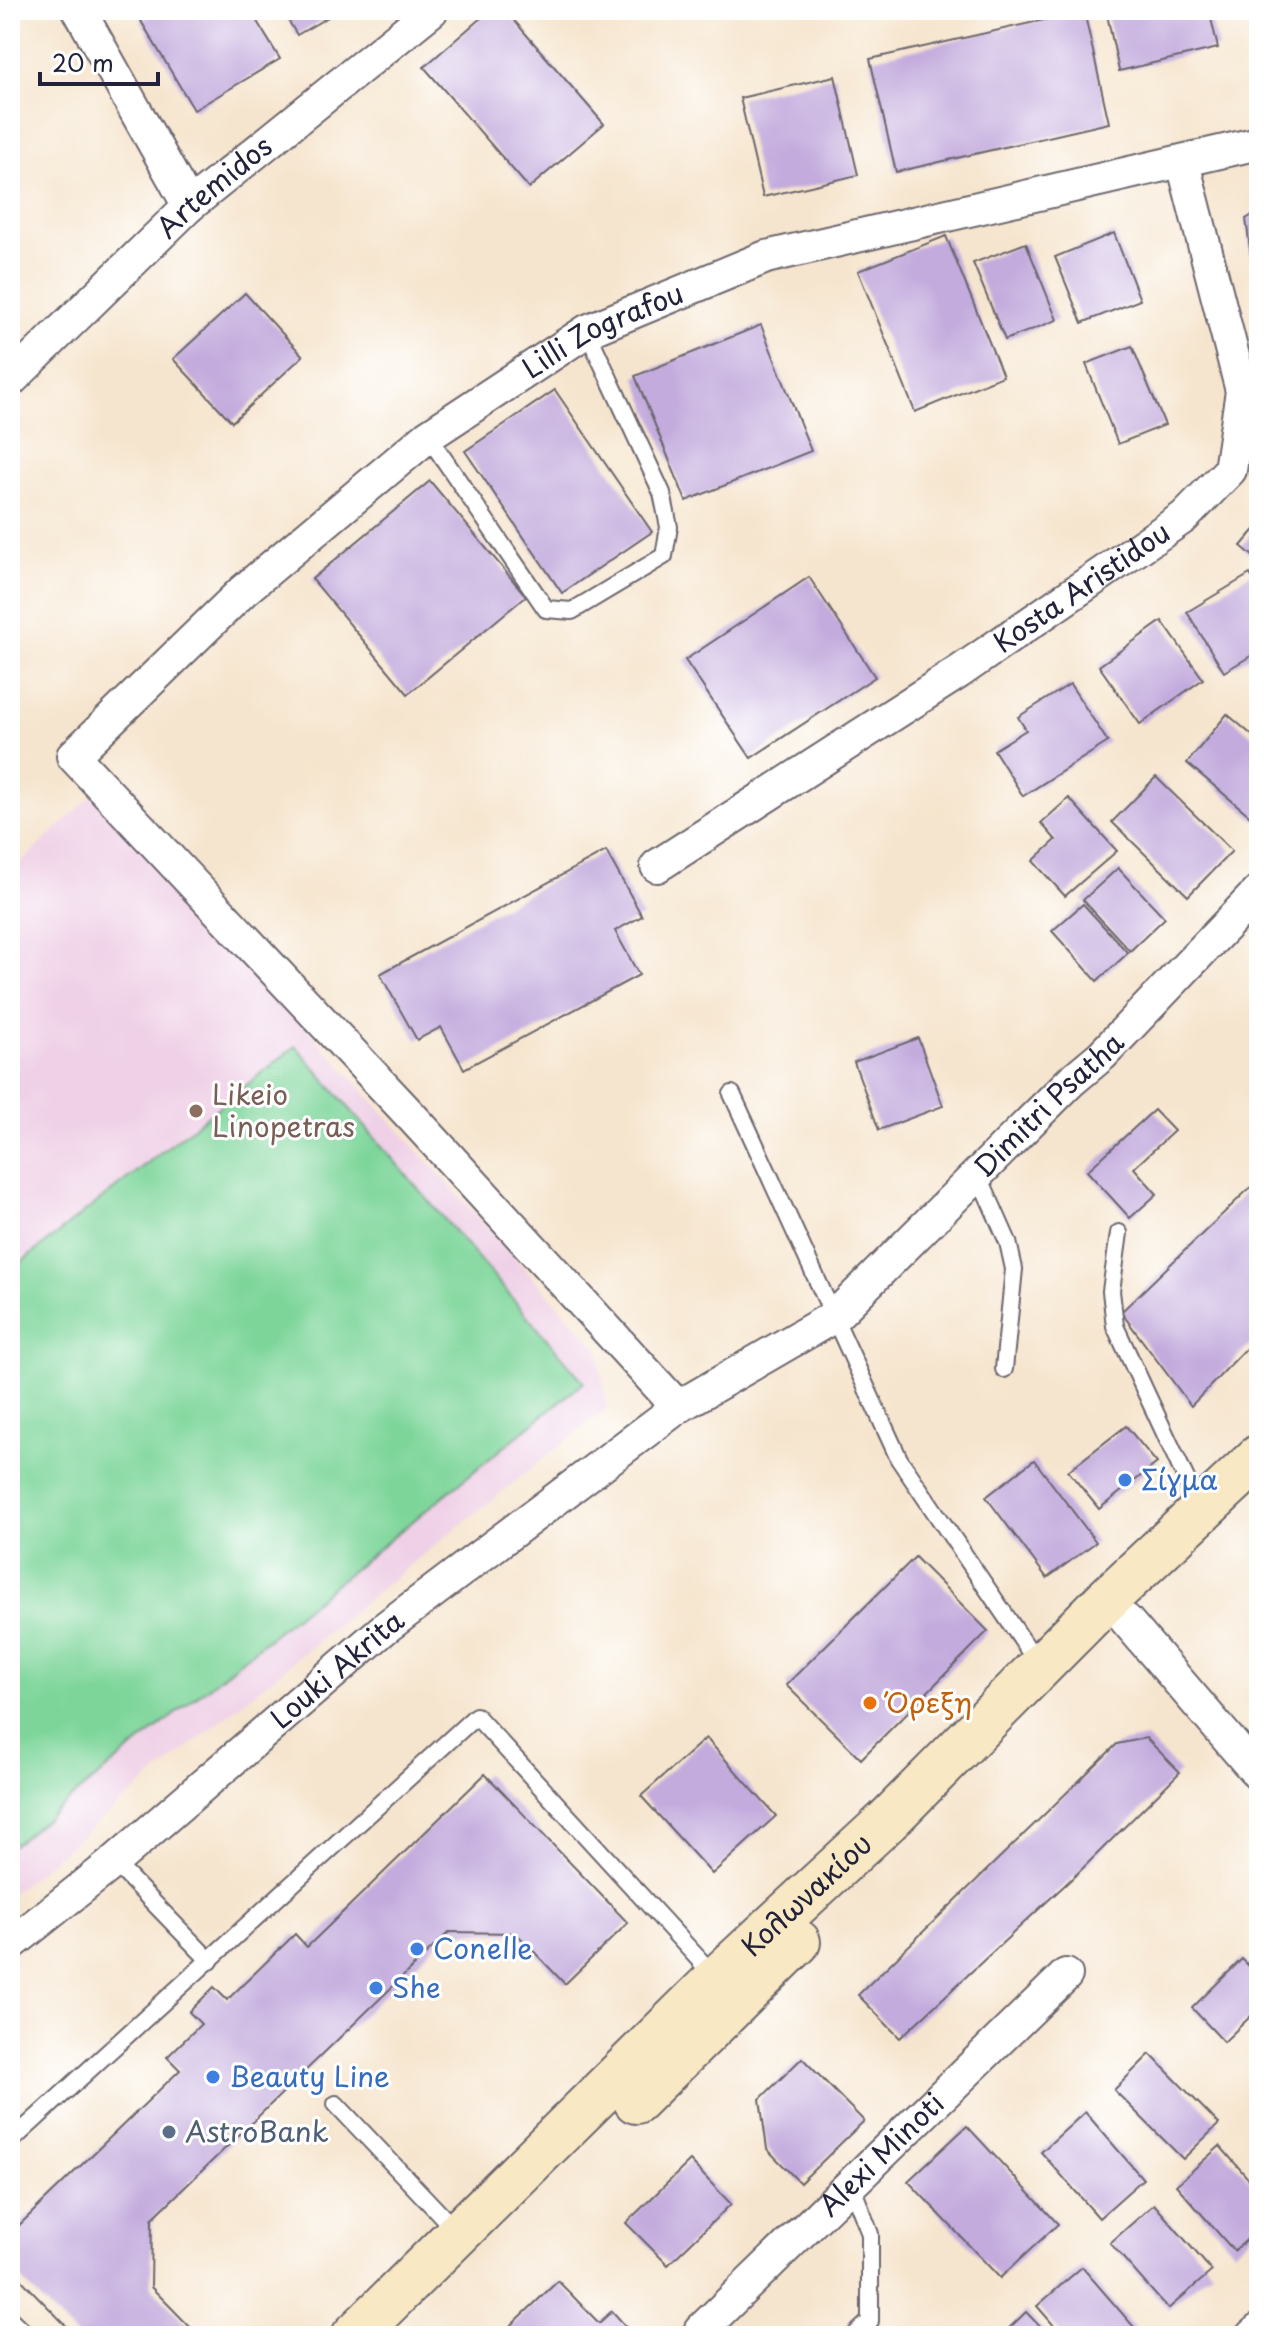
<svg xmlns="http://www.w3.org/2000/svg" width="1269" height="2346" viewBox="0 0 1269 2346" font-family="'Playpen Sans',sans-serif">
  <rect width="100%" height="100%" fill="#fff"/>
  <filter id="ink" filterUnits="userSpaceOnUse"><feTurbulence type="fractalNoise" baseFrequency=".0125" numOctaves="2"/><feDisplacementMap in="SourceGraphic" scale="16" xChannelSelector="R" yChannelSelector="G"/><feConvolveMatrix kernelMatrix="1 2 1 2 8 2 1 2 1" color-interpolation-filters="sRGB"/></filter>
  <filter id="wash" filterUnits="userSpaceOnUse"><feTurbulence type="fractalNoise" baseFrequency=".006" numOctaves="4" result="noise"/><feDisplacementMap in="SourceGraphic" scale="32" xChannelSelector="R" yChannelSelector="G"/><feGaussianBlur stdDeviation="1.8" result="paint"/><feColorMatrix in="noise" values="0 0 0 0 0 0 0 0 0 0 0 0 0 0 0 0 0 1.4 0 .05"/><feComposite in="paint" operator="in"/></filter>
  <g filter="url(#wash)">
    <rect width="100%" height="100%" fill="#f6e5ce"/>
    <polygon fill="#efd0e6" points="94,794 598,1349 607,1408 384,1586 10,1895 10,873"/>
    <polygon fill="#7dd59a" stroke="#507c6a" stroke-width="2" points="296,1046 584,1382 10,1848 10,1271"/>
    <g id="blocks">
      <g fill="#c3abdd">
        <polygon points="160,10 250,10 280,59 194,110 141,21"/>
        <polygon points="282,10 340,10 297,35"/>
        <polygon points="490,10 505,10 604,124 529,188 424,67"/>
        <polygon points="1106,10 1209,10 1218,48 1119,71"/>
        <polygon points="1250,10 1259,10 1259,41 1258,41"/>
        <polygon points="1084,11 1109,123 896,172 870,59"/>
        <polygon points="835,76 858,175 763,197 740,98"/>
        <polygon points="1259,211 1259,262 1252,263 1246,219"/>
        <polygon points="1114,233 1140,300 1082,323 1055,257"/>
        <polygon points="946,236 1003,376 915,412 858,271"/>
        <polygon points="1026,243 1057,320 1005,340 973,263"/>
        <polygon points="245,293 303,356 232,422 173,359"/>
        <polygon points="761,325 811,451 686,501 635,376"/>
        <polygon points="1132,346 1165,425 1118,444 1086,364"/>
        <polygon points="555,390 652,532 562,593 465,451"/>
        <polygon points="1258,447 1259,447 1259,476 1250,474"/>
        <polygon points="430,481 526,596 408,694 312,579"/>
        <polygon points="1259,525 1259,561 1241,546"/>
        <polygon points="1250,574 1259,589 1259,651 1224,672 1187,612"/>
        <polygon points="809,577 875,677 751,758 685,660"/>
        <polygon points="1162,621 1203,679 1140,724 1099,666"/>
        <polygon points="1070,684 1108,742 1023,796 994,750 1026,730 1018,717"/>
        <polygon points="1227,714 1259,741 1259,815 1255,820 1187,763"/>
        <polygon points="1156,777 1232,851 1188,896 1112,822"/>
        <polygon points="1069,798 1117,851 1065,896 1033,861 1056,840 1041,823"/>
        <polygon points="606,851 642,916 615,931 639,975 464,1069 441,1027 417,1040 380,974"/>
        <polygon points="1118,868 1165,918 1130,951 1083,900"/>
        <polygon points="1083,904 1128,953 1097,981 1052,931"/>
        <polygon points="918,1038 943,1106 879,1130 854,1062"/>
        <polygon points="1154,1110 1174,1131 1134,1168 1157,1194 1130,1218 1087,1171"/>
        <polygon points="1259,1179 1259,1335 1191,1406 1121,1312"/>
        <polygon points="1126,1426 1157,1463 1099,1509 1068,1471"/>
        <polygon points="1034,1460 1096,1542 1047,1578 986,1497"/>
        <polygon points="915,1557 988,1631 861,1759 786,1685"/>
        <polygon points="706,1738 776,1816 712,1874 641,1796"/>
        <polygon points="1146,1738 1180,1772 1081,1870 900,2038 858,1995 1117,1744"/>
        <polygon points="485,1774 628,1923 565,1984 516,1933 449,1932 152,2219 151,2287 199,2336 76,2336 10,2268 10,2234 180,2070 167,2057 201,2024 189,2012 214,1987 227,2000 295,1934 307,1947"/>
        <polygon points="1242,1959 1259,1976 1259,2008 1224,2042 1192,2008"/>
        <polygon points="1150,2054 1219,2124 1183,2159 1114,2090"/>
        <polygon points="802,2058 864,2121 800,2183 767,2149 760,2099"/>
        <polygon points="1085,2112 1143,2179 1099,2218 1041,2152"/>
        <polygon points="967,2126 1058,2224 1000,2278 908,2181"/>
        <polygon points="1220,2146 1259,2191 1259,2229 1234,2251 1176,2185"/>
        <polygon points="690,2161 731,2204 668,2265 626,2223"/>
        <polygon points="1154,2204 1212,2271 1168,2309 1110,2243"/>
        <polygon points="1082,2267 1140,2334 1138,2336 1063,2336 1037,2306"/>
        <polygon points="558,2281 599,2323 612,2311 632,2333 629,2336 500,2336"/>
        <polygon points="1026,2312 1049,2336 1001,2336"/>
      </g>
    </g>
  </g>
  <g filter="url(#ink)">
    <use href="#blocks" fill-opacity="0" stroke="#6c666e" stroke-width="2"/>
    <g fill="none" stroke-linecap="round" stroke-linejoin="round">
      <g stroke="#6c666e" stroke-width="20">
        <g id="service">
          <polyline points="428,436 546,609 572,611 664,556 669,527 662,493 587,331"/>
          <polyline points="732,1094 899,1459 1039,1665"/>
          <polyline points="978,1174 1008,1242 1014,1269 1004,1369"/>
          <polyline points="1119,1233 1111,1291 1115,1326 1200,1509"/>
          <polyline points="114,1862 210,1961"/>
          <polyline points="336,2104 458,2233"/>
          <polyline points="10,2142 476,1716 716,1978"/>
          <polyline points="851,2184 870,2234 870,2321 854,2336"/>
          <polyline points="10,2319 28,2336"/>
        </g>
      </g>
      <g stroke="#6c666e" stroke-width="36">
        <g id="minor">
          <polyline points="79,10 189,206"/>
          <path id="s1" d="M10,381L189,206L432,10"/>
          <path id="s2" d="M657,866L959,672L1184,517L1230,470L1242,391L1183,163"/>
          <path id="s3" d="M678,1407L412,1117L73,756L243,591L428,436L587,331L766,257L1259,143"/>
          <polyline points="1126,1620 1259,1775"/>
          <path id="s4" d="M10,1945L114,1862L385,1628L678,1407L835,1316L1071,1081L1102,1055L1259,891"/>
          <path id="s5" d="M699,2336L700,2331L1066,1975"/>
          <polyline points="1252,2336 1259,2330"/>
        </g>
      </g>
      <g stroke="#6c666e" stroke-width="48">
        <g id="secondary">
          <polyline points="636,2101 798,1942"/>
          <path id="s6" d="M354,2336L716,1979L888,1820L1106,1600L1259,1457"/>
        </g>
      </g>
      <use href="#service" stroke="#fff" stroke-width="16"/>
      <use href="#minor" stroke="#fff" stroke-width="32"/>
      <use href="#secondary" stroke="#f8e8c3" stroke-width="44"/>
    </g>
  </g>
  <circle fill="#8d6e63" stroke="#fff" stroke-width="3" cx="196" cy="1111" r="8"/>
  <g fill="#3f7fe0" stroke="#fff" stroke-width="3">
    <circle cx="1125" cy="1480" r="8"/>
    <circle cx="417" cy="1949" r="8"/>
    <circle cx="376" cy="1988" r="8"/>
    <circle cx="213" cy="2077" r="8"/>
  </g>
  <circle fill="#e8710a" stroke="#fff" stroke-width="3" cx="870" cy="1703" r="8"/>
  <circle fill="#5c6f8a" stroke="#fff" stroke-width="3" cx="169" cy="2132" r="8"/>
  <g text-anchor="middle" stroke-width="6" stroke-linejoin="round" paint-order="stroke">
    <g font-size="28" fill="#22223b" stroke="#fff">
      <text dy="10" stroke="none"><textPath href="#s1" startOffset="282">Artemidos</textPath></text>
      <text dy="10" stroke="none"><textPath href="#s3" startOffset="1572">Lilli Zografou</textPath></text>
      <text dy="10" stroke="none"><textPath href="#s2" startOffset="508">Kosta Aristidou</textPath></text>
      <text dy="10" stroke="none"><textPath href="#s4" startOffset="1340">Dimitri Psatha</textPath></text>
      <text dy="10" stroke="none"><textPath href="#s4" startOffset="428">Louki Akrita</textPath></text>
      <text dy="10" stroke="none"><textPath href="#s6" startOffset="632">Κολωνακίου</textPath></text>
      <text dy="10" stroke="none"><textPath href="#s5" startOffset="258">Alexi Minoti</textPath></text>
    </g>
    <g font-size="28" fill="#785e54" stroke="#fff" text-anchor="start">
      <text x="212" y="1105">Likeio<tspan x="212" dy="32">Linopetras</tspan></text>
    </g>
    <g font-size="28" fill="#366cbe" stroke="#fff" text-anchor="start">
      <text x="1141" y="1490">Σίγμα</text>
      <text x="433" y="1959">Conelle</text>
      <text x="392" y="1998">She</text>
      <text x="229" y="2087">Beauty Line</text>
    </g>
    <g font-size="28" fill="#c56008" stroke="#fff" text-anchor="start">
      <text x="886" y="1713">Όρεξη</text>
    </g>
    <g font-size="28" fill="#4e5e75" stroke="#fff" text-anchor="start">
      <text x="185" y="2142">AstroBank</text>
    </g>
  </g>
  <rect width="1269" height="2346" fill="none" stroke="#fff" stroke-width="40"/>
  <path d="M40 72v12h118v-12" fill="none" stroke="#22223b" stroke-width="4"/>
  <text x="52" y="72" font-size="24" fill="#22223b" stroke="#ffffff" stroke-width="6" paint-order="stroke">20 m</text>
</svg>
